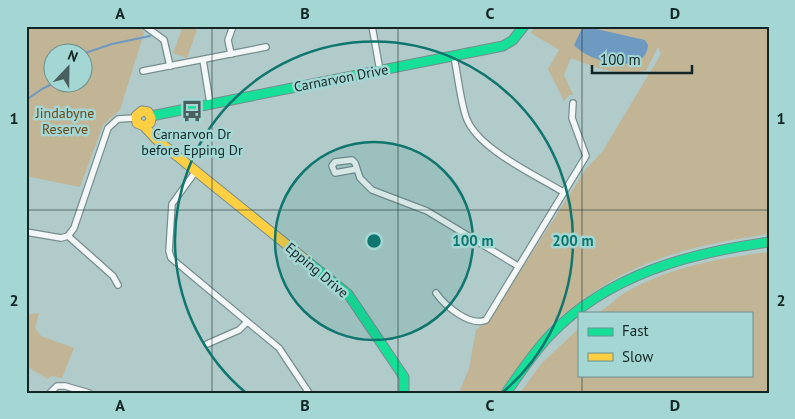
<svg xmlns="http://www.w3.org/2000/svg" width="795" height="419" viewBox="0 0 795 419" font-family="'PT Sans',sans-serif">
  <rect width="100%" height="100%" fill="#b0cbca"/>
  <g fill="#c1b596" fill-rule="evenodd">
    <path d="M26,26H140L144,33L120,110L103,125L80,187L26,176ZM82,52V82H52V52Z"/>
    <polygon points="183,26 197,30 187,58 173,53"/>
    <path d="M535,26H769V234C698,244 634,259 577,304C569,310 560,316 553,323C533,345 516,369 499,393H459L469,368L476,330L489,320L586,169L602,152L661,54L658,47L646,71C615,76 600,69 571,58L564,75L573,95H569L564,101L548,69L559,50L531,33Z"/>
    <path d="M769,252V393H520L541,364L579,328V375H751V313H598C608,307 616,298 626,292C670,267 719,258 769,252Z"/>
    <polygon points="39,313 35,328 41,336 74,348 62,378 51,376 48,379 26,366 26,315"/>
  </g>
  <path fill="#6e99c1" d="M583,26L645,40L648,45C646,77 588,62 574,45Z"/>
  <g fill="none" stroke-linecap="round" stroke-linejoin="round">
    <g stroke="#6e99c1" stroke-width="2">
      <polyline points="156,27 156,26"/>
      <polyline points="82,54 112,44 150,36"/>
      <polyline points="26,100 42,89 56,82"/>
    </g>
    <g stroke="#788d8d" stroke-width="8">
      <g id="street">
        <polyline points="145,26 164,40 170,66"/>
        <polyline points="372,26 380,71"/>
        <polyline points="231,54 228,40 233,26"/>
        <path d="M454,57C458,76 460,99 466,117C477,149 536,175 563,192"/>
        <polyline points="203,60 210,103"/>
        <polyline points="143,71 266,47"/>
        <polyline points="357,169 335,173 332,166 335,162 352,160 355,163 360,178 372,190 427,211 518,266"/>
        <polyline points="196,171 172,204 169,251 171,258 279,348 309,393"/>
        <polyline points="26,232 61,238 68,236 74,228 108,128 118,119 136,118"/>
        <polyline points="68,236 113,276 118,285"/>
        <path d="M436,293C445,306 470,327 486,320L586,156L572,118L573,103"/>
        <polyline points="207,344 239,330 247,322"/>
        <polyline points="50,393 57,386 65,386 89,393"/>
      </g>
    </g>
    <g stroke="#788d8d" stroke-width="11">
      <g id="fast">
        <polyline points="151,116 503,46 513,40 524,26"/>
        <polyline points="307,261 348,294 404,377 404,393"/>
        <path d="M506,393C520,373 533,353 550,335C608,275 688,253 769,242"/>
      </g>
    </g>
    <g stroke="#788d8d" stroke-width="11">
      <polyline id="slow" points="144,126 150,123 151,118 148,112 142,111 136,116 137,123 144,126 156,139 307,261"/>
    </g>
    <use href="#street" stroke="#f3f7f7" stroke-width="5.5"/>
    <use href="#fast" stroke="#16e098" stroke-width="9"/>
    <use href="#slow" stroke="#ffcf43" stroke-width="9"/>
  </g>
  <path fill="none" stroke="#122625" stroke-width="1" stroke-opacity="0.55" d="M212,26V393M398,26V393M582,26V313M26,210H769M582,375V393"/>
  <circle cx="374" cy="241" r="99" fill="#0f766e" fill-opacity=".12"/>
  <g fill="none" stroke="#0f766e" stroke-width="2.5">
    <circle cx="374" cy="241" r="99"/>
    <path d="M245 392A199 199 0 1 1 503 392"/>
  </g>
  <defs>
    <g id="bus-bare" transform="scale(1.725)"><path d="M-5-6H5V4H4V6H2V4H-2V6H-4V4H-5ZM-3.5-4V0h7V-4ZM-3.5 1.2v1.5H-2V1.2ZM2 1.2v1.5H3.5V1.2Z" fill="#49605f" stroke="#a4d7d4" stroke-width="2.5" paint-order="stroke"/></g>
  </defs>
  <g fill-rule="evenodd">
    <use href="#bus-bare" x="192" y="111"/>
  </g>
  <g text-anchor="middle" stroke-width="5" stroke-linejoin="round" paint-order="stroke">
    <g font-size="14" fill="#122625" stroke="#a4d7d4">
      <text transform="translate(341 78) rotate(-11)" y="5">Carnarvon Drive</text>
      <text transform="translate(317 270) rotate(40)" y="5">Epping Drive</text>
    </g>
    <g font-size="14" fill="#6b4816" stroke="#a4d7d4">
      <text x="65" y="118">Jindabyne<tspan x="65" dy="16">Reserve</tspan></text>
    </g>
    <g font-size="14" fill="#122625" stroke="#a4d7d4">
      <text x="192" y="139">Carnarvon Dr<tspan x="192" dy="16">before Epping Dr</tspan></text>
    </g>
  </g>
  <circle cx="374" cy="241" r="8" fill="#0f766e" stroke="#a4d7d4" stroke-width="2.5"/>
  <g font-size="15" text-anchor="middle" font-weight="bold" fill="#0f766e" stroke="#a4d7d4" stroke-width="5" stroke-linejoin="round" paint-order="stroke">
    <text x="473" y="246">100 m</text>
    <text x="573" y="246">200 m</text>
  </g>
  <rect width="795" height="419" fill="none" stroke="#a4d7d4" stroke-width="55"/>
  <rect x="578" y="312" width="175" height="65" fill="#a4d7d4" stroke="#6a908e"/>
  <rect x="588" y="328" width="25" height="8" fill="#16e098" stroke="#6a908e"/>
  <text x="622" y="336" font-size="15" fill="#122625">Fast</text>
  <rect x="588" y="353" width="25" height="8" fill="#ffcf43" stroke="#6a908e"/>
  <text x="622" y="362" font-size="15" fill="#122625">Slow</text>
  <g transform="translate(68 68) rotate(22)"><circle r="24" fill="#a4d7d4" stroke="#6a908e"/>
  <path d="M0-4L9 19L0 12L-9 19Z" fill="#49605f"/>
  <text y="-8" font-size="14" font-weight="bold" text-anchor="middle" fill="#122625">N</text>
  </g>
  <path d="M592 65v8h100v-8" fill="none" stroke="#122625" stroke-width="2.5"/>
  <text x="600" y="65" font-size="15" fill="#122625" stroke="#a4d7d4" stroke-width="4" paint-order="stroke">100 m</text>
  <rect x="28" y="28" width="740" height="364" fill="none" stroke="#122625" stroke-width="2"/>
  <g font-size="16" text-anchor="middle" font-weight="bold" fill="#122625">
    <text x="120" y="19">A</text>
    <text x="305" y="19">B</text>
    <text x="490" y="19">C</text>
    <text x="675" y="19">D</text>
    <text x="14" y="124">1</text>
    <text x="781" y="124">1</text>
    <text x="14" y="306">2</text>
    <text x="781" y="306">2</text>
    <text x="120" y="411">A</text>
    <text x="305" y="411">B</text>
    <text x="490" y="411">C</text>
    <text x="675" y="411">D</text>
  </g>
</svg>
